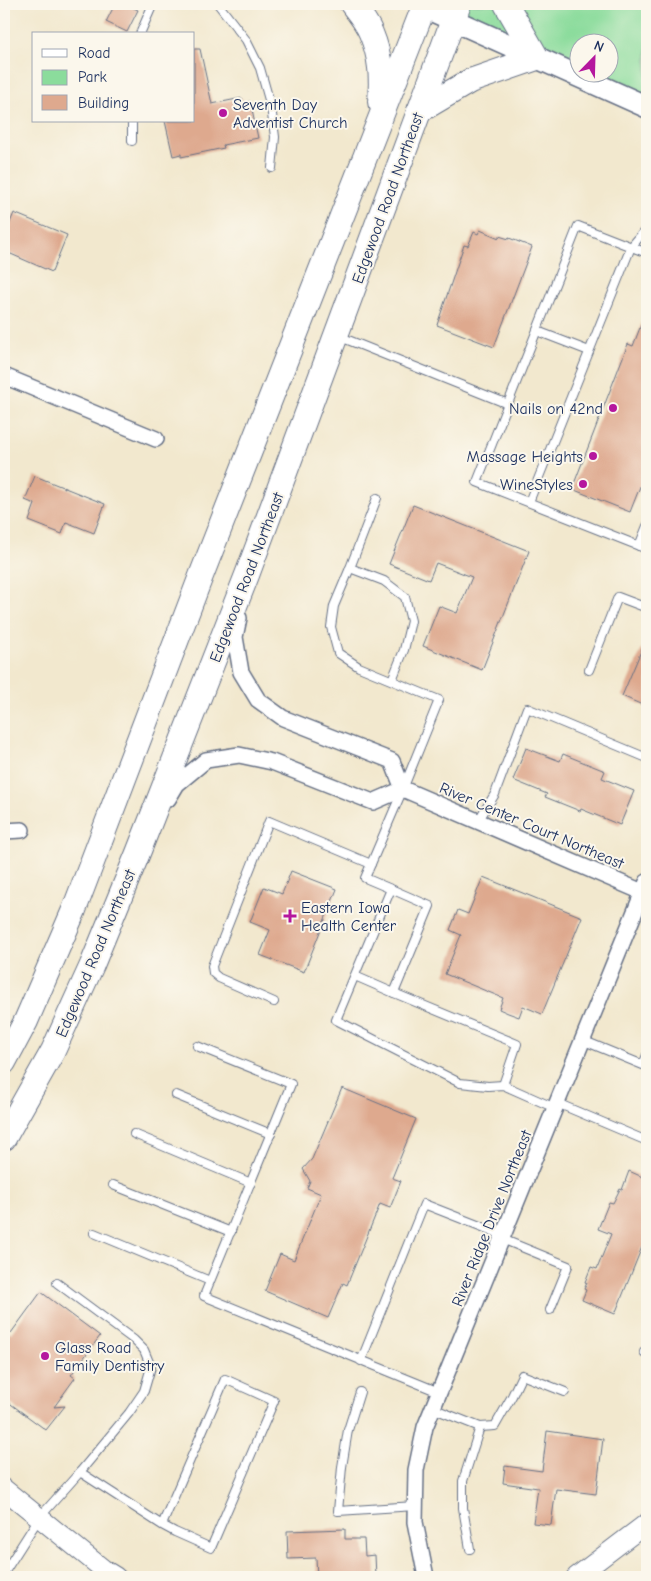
<svg xmlns="http://www.w3.org/2000/svg" width="651" height="1581" viewBox="0 0 651 1581" font-family="'Comic Neue',sans-serif">
  <rect width="100%" height="100%" fill="#fbf7ec"/>
  <filter id="ink" filterUnits="userSpaceOnUse"><feTurbulence type="fractalNoise" baseFrequency=".02" numOctaves="2"/><feDisplacementMap in="SourceGraphic" scale="10" xChannelSelector="R" yChannelSelector="G"/><feConvolveMatrix kernelMatrix="1 2 1 2 8 2 1 2 1" color-interpolation-filters="sRGB"/></filter>
  <filter id="wash" filterUnits="userSpaceOnUse"><feTurbulence type="fractalNoise" baseFrequency=".0096" numOctaves="4" result="noise"/><feDisplacementMap in="SourceGraphic" scale="20" xChannelSelector="R" yChannelSelector="G"/><feGaussianBlur stdDeviation="1.12" result="paint"/><feColorMatrix in="noise" values="0 0 0 0 0 0 0 0 0 0 0 0 0 0 0 0 0 1.4 0 .05"/><feComposite in="paint" operator="in"/></filter>
  <g filter="url(#wash)">
    <rect width="100%" height="100%" fill="#f2e8ce"/>
    <path fill="#8bdc9c" stroke="#53867d" fill-rule="evenodd" d="M459,4H647V107L453,20ZM578,42H608V72H578Z"/>
    <g id="blocks">
      <g fill="#dea98e">
        <polygon points="115,4 125,4 138,10 127,32 106,22"/>
        <polygon points="194,49 200,49 212,104 242,98 243,103 250,101 258,138 223,145 224,148 181,157 181,154 173,156 165,121 194,121"/>
        <polygon points="14,213 67,235 52,272 4,251 4,237"/>
        <polygon points="480,230 499,238 499,236 509,239 509,238 532,247 494,347 437,325 464,245 468,246 474,232 478,234"/>
        <polygon points="646,312 647,469 630,512 572,489 628,344 633,346"/>
        <polygon points="35,476 105,504 94,533 66,522 62,534 29,521 35,504 25,500"/>
        <polygon points="413,505 529,551 482,670 423,646 439,606 457,613 472,577 436,563 429,580 389,564"/>
        <polygon points="647,637 647,707 622,696"/>
        <polygon points="526,748 560,761 563,754 605,771 602,778 634,791 620,825 581,809 580,811 545,797 547,794 513,780"/>
        <polygon points="291,871 337,889 304,972 260,955 270,930 250,922 264,887 282,894"/>
        <polygon points="483,877 582,917 542,1014 523,1006 519,1017 508,1013 499,1009 503,998 445,974 461,935 450,930 458,910 468,914"/>
        <polygon points="342,1088 416,1119 392,1178 401,1181 390,1208 380,1204 347,1285 343,1283 328,1318 265,1291 280,1254 294,1260 321,1194 307,1188 310,1181 303,1169 312,1159"/>
        <polygon points="629,1171 647,1179 647,1249 642,1247 615,1314 582,1300 586,1290 584,1289 587,1283 585,1282 591,1267 597,1269 611,1234 598,1229 609,1202 613,1203 620,1189 622,1190"/>
        <polygon points="41,1292 100,1336 71,1375 75,1378 54,1407 65,1406 46,1430 4,1399 4,1328 11,1333"/>
        <polygon points="547,1431 603,1439 596,1494 556,1489 551,1525 533,1523 538,1488 503,1483 505,1466 542,1471"/>
        <polygon points="345,1529 345,1539 364,1539 365,1556 375,1555 376,1577 317,1577 316,1558 288,1559 287,1531"/>
      </g>
    </g>
  </g>
  <g filter="url(#ink)">
    <use href="#blocks" fill-opacity="0" stroke="#667085" stroke-width="1"/>
    <g fill="none" stroke-linecap="round" stroke-linejoin="round">
      <g stroke="#667085" stroke-width="10">
        <g id="service">
          <polyline points="218,4 246,40 260,68 271,107 275,137 272,168"/>
          <polyline points="140,34 153,4"/>
          <polyline points="132,121 132,141"/>
          <polyline points="647,253 578,226 477,482 647,549"/>
          <polyline points="537,331 589,351"/>
          <polyline points="338,336 508,404"/>
          <polyline points="529,502 631,247 647,228"/>
          <polyline points="639,546 647,526"/>
          <polyline points="350,568 377,498"/>
          <polyline points="589,670 618,597 647,608"/>
          <polyline points="478,821 495,794 527,708 647,758"/>
          <polyline points="391,889 365,878 403,789 439,700 359,667 338,653 331,627 334,606 350,568 384,581 405,597 411,621 404,650 392,680"/>
          <polyline points="355,976 394,993 430,906 391,889 336,1020 460,1083 488,1086 503,1085 555,1108"/>
          <polyline points="394,993 517,1044 503,1085"/>
          <polyline points="274,1002 219,978 213,973 212,966 269,821 371,864"/>
          <polyline points="582,1040 643,1065 647,1055"/>
          <polyline points="197,1046 291,1084 204,1296 439,1392"/>
          <polyline points="176,1095 271,1134"/>
          <polyline points="557,1103 647,1141"/>
          <polyline points="134,1134 251,1183"/>
          <polyline points="113,1185 231,1232"/>
          <polyline points="94,1233 210,1281"/>
          <polyline points="502,1239 568,1266 550,1310"/>
          <polyline points="644,1352 647,1354"/>
          <polyline points="361,1361 424,1204 503,1235"/>
          <polyline points="360,1392 348,1430 342,1467 338,1511 415,1506"/>
          <polyline points="432,1408 480,1427 463,1481 463,1508 470,1549"/>
          <polyline points="480,1427 495,1426 512,1396 522,1375 565,1392"/>
          <polyline points="80,1472 162,1525 175,1532 211,1548 274,1401 225,1379 162,1525"/>
          <polyline points="4,1573 39,1518 80,1472 129,1413 144,1391 151,1367 144,1350 134,1340 57,1283"/>
        </g>
      </g>
      <g stroke="#667085" stroke-width="18">
        <g id="minor">
          <polyline points="4,376 156,439"/>
          <polyline points="239,618 235,637 241,672 258,700 283,718 392,761 403,789 647,894"/>
          <polyline points="168,799 177,784 206,760 239,755 272,762 373,802 403,789"/>
          <polyline points="4,831 22,830"/>
          <polyline points="426,1577 415,1522 416,1470 425,1427 647,882"/>
        </g>
      </g>
      <g stroke="#667085" stroke-width="21">
        <g id="tertiary">
          <polyline points="4,1489 103,1569 116,1577"/>
          <polyline points="576,1577 647,1523"/>
        </g>
      </g>
      <g stroke="#667085" stroke-width="24">
        <polyline id="secondary" points="424,7 647,107"/>
      </g>
      <g stroke="#667085" stroke-width="26">
        <g id="primary">
          <path d="M352,4C359,13 367,23 371,33C381,57 382,78 380,102"/>
          <polyline points="419,111 470,81 537,58 506,4"/>
          <polyline points="4,1062 26,1021 74,910 201,576 425,4"/>
          <polyline points="4,1138 53,1051 92,965 138,853 247,575 459,4"/>
        </g>
      </g>
      <use href="#service" stroke="#fff" stroke-width="8"/>
      <use href="#minor" stroke="#fff" stroke-width="15"/>
      <use href="#tertiary" stroke="#fff" stroke-width="19"/>
      <use href="#secondary" stroke="#fff" stroke-width="21"/>
      <use href="#primary" stroke="#fff" stroke-width="24"/>
    </g>
  </g>
  <g fill="#b5179e" stroke="#fbf7ec" stroke-width="2">
    <circle cx="223" cy="113" r="5"/>
    <circle cx="613" cy="408" r="5"/>
    <circle cx="593" cy="456" r="5"/>
    <circle cx="583" cy="484" r="5"/>
    <path d="M287.5 908.5h5v5h5v5h-5v5h-5v-5h-5v-5h5z"/>
    <circle cx="45" cy="1356" r="5"/>
  </g>
  <g text-anchor="middle" stroke-width="4" stroke-linejoin="round" paint-order="stroke">
    <g font-size="16" fill="#1b2f5e" stroke="#fbf7ec" text-anchor="start">
      <text x="233" y="110">Seventh Day<tspan x="233" dy="18">Adventist Church</tspan></text>
      <text x="603" y="414" text-anchor="end">Nails on 42nd</text>
      <text x="583" y="462" text-anchor="end">Massage Heights</text>
      <text x="573" y="490" text-anchor="end">WineStyles</text>
      <text x="301" y="913">Eastern Iowa<tspan x="301" dy="18">Health Center</tspan></text>
      <text x="55" y="1353">Glass Road<tspan x="55" dy="18">Family Dentistry</tspan></text>
    </g>
    <g font-size="16" fill="#1b2f5e" stroke="#fbf7ec">
      <text transform="translate(387 198) rotate(-70)" y="6">Edgewood Road Northeast</text>
      <text transform="translate(246 577) rotate(-69)" y="6">Edgewood Road Northeast</text>
      <text transform="translate(532 825) rotate(23)" y="6">River Center Court Northeast</text>
      <text transform="translate(95 953) rotate(-67)" y="6">Edgewood Road Northeast</text>
      <text transform="translate(491 1218) rotate(-68)" y="6">River Ridge Drive Northeast</text>
    </g>
  </g>
  <rect width="651" height="1581" fill="none" stroke="#fbf7ec" stroke-width="20"/>
  <rect x="32" y="32" width="162" height="90" fill="#fbf7ec" stroke="#a1a7b3"/>
  <rect x="42" y="49" width="25" height="8" fill="#ffffff" stroke="#a1a7b3"/>
  <text x="78" y="58" font-size="15" fill="#1b2f5e">Road</text>
  <rect x="42" y="70" width="25" height="15" fill="#8bdc9c" stroke="#a1a7b3"/>
  <text x="78" y="82" font-size="15" fill="#1b2f5e">Park</text>
  <rect x="42" y="95" width="25" height="15" fill="#dea98e" stroke="#a1a7b3"/>
  <text x="78" y="108" font-size="15" fill="#1b2f5e">Building</text>
  <g transform="translate(594 58) rotate(23)"><circle r="24" fill="#fbf7ec" stroke="#a1a7b3"/>
  <path d="M0-4L9 19L0 12L-9 19Z" fill="#b5179e"/>
  <text y="-8" font-size="14" font-weight="bold" text-anchor="middle" fill="#1b2f5e">N</text>
  </g>
</svg>
